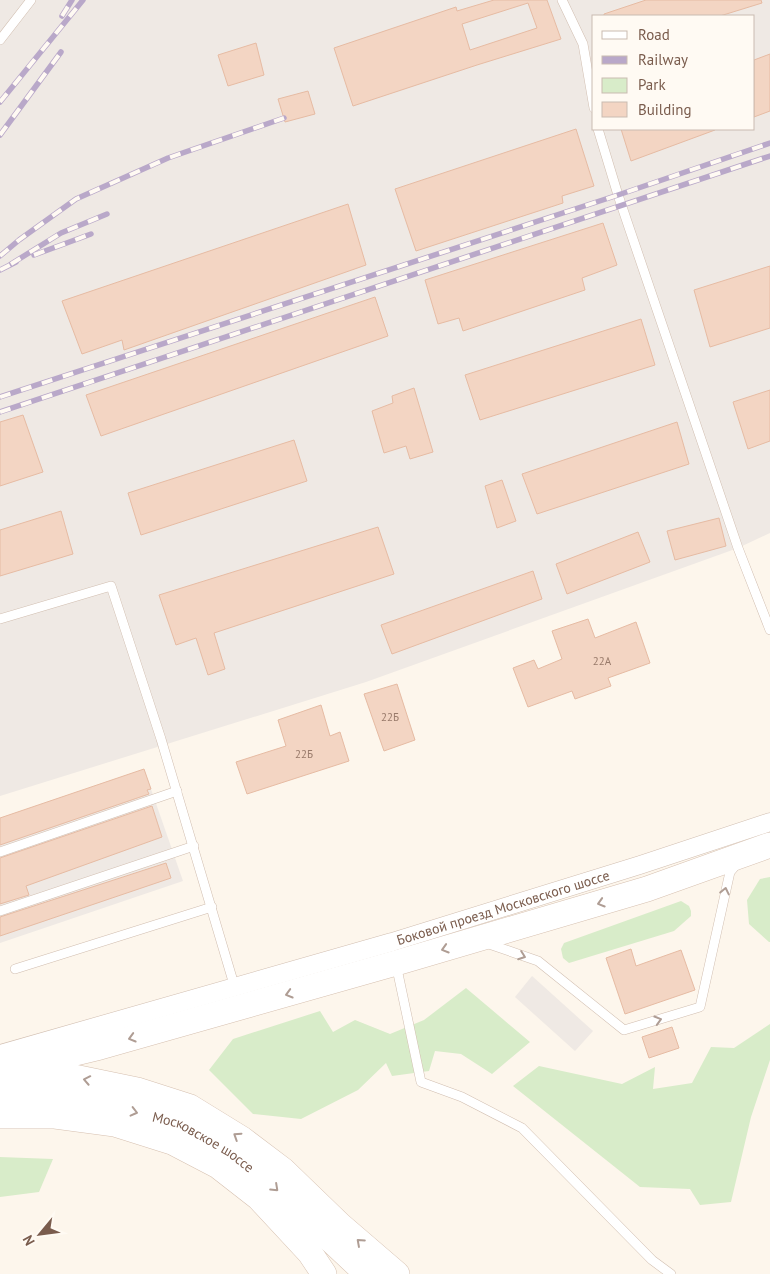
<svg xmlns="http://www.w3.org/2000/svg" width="770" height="1274" viewBox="0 0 770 1274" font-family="'PT Sans',sans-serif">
  <rect width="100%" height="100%" fill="#fdf6ec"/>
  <g fill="#efe9e4" fill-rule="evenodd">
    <path d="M0,0H770V533L738,548L366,682L0,796ZM594,16H754V129H594Z"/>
    <polygon points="144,769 183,881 0,943 0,818"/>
    <polygon points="532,976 593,1031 575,1051 515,997"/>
  </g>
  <g fill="#d8ecc9">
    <polygon points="770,877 770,942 769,942 749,924 747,900 760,879"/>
    <polygon points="681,901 689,906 691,911 691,916 674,931 569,963 563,958 561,949 564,943"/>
    <polygon points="466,988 530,1042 492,1074 461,1054 435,1051 429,1071 392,1076 386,1063 358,1090 301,1119 253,1114 209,1070 233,1039 320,1011 333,1032 355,1020 390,1034 424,1020"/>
    <polygon points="770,1024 770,1060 751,1117 731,1202 700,1205 690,1189 640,1187 513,1086 539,1066 622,1084 655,1067 653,1089 692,1083 711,1047 734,1048"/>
    <polygon points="0,1157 53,1159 39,1192 0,1197"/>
  </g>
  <g fill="#f3d5c3" stroke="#e6bba3" fill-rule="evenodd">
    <path d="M494,0H547L561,39L477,65L353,106L334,48L456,7L457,11ZM528,3L537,28L470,50L462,24Z"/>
    <polygon points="646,0 761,0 762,3 720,16 604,16 604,14"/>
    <polygon points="256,43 264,75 228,86 218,55"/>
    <polygon points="770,54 770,111 754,117 754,60"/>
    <polygon points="308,91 315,114 285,122 278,99"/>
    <polygon points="576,129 594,186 562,196 563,203 416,251 395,189"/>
    <polygon points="621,129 715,129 715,130 631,161"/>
    <polygon points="348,204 366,265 124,350 122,340 82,354 62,301"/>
    <polygon points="603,223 617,265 582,278 585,290 463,331 459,318 438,324 425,280"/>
    <polygon points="770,266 770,328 710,347 694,290"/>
    <polygon points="375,297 388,336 101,436 86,395"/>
    <polygon points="641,319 655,365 480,420 465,375"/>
    <polygon points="414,388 433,452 410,459 406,446 384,453 372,411 393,403 392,396"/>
    <polygon points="770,390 770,441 748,449 733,402"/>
    <polygon points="23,415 43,472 0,486 0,422"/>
    <polygon points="677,422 689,464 537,514 522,474"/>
    <polygon points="294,440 307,481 141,535 128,493"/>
    <polygon points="502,480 516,521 497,528 485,486"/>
    <polygon points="61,511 73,554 0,576 0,530"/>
    <polygon points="719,518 726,546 675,560 667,531"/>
    <polygon points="378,527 394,574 214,633 225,669 208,675 196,638 176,645 159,595"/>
    <polygon points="638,532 650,562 567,594 556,564"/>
    <polygon points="533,571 542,599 392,654 381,625"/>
    <polygon points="588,619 595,638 636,622 650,663 608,678 611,686 575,699 572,691 528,707 513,668 534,660 538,669 562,659 552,631"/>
    <polygon points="397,684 415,740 384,751 364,694"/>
    <polygon points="321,705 330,736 340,732 349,761 247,794 236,762 286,746 278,720"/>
    <polygon points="144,769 151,789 147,790 149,794 0,845 0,818"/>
    <polygon points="152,806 162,837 26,886 29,895 0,904 0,858"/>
    <polygon points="166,863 171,878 0,936 0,917"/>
    <polygon points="631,949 636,966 681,950 695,990 625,1014 606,958"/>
    <polygon points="672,1027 679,1048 649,1058 642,1037"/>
  </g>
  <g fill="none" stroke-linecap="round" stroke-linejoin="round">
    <g stroke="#d1beb0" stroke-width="10">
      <g id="service">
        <polyline points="562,0 583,44 594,108"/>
        <polyline points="0,40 31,0"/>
        <polyline points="598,129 618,195 738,548 770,630"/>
        <polyline points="0,619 111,586 161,739 235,988"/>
        <polyline points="0,852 177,791"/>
        <polyline points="0,911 194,846"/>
        <polyline points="486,943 538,961 624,1030 700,1007 730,872 736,865"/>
        <polyline points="396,964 421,1082 462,1097 522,1128 652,1260 671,1274"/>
        <polyline points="15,969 212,907"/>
      </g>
    </g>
    <g stroke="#d1beb0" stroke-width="19">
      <g id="minor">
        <path id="s1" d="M0,1054L392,942L640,865L770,822"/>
      </g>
    </g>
    <g stroke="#d6c0b0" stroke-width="26">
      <g id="secondary">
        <polyline points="0,1071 100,1047 396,963 647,889 770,845"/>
        <polyline points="6,1082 74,1077 137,1090 190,1107 242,1139 283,1170 340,1225 397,1274"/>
        <path id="s2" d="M0,1098L38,1095L85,1100L180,1123L229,1151L271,1184L367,1274"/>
        <polyline points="0,1116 55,1116 115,1124 172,1142 218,1166 259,1198 310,1253 324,1274"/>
      </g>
    </g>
    <use href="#service" stroke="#fff" stroke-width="9"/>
    <use href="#minor" stroke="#fff" stroke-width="18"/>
    <use href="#secondary" stroke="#fff" stroke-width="25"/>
    <g stroke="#b9a8c9" stroke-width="5.5">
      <g id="rail">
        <polyline points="62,16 72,0"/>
        <polyline points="0,102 83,0"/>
        <polyline points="0,135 61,52"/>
        <polyline points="34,255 91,234"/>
        <polyline points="0,256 19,240 76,199 168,158 284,118"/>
        <polyline points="11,264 61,233 107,214"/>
        <polyline points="0,270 16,262"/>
        <polyline points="0,397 618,195 770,143"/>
        <polyline points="0,412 770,156"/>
      </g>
    </g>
    <use href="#rail" stroke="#fffaf3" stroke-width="4" stroke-dasharray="11" stroke-linecap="butt"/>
  </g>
  <defs><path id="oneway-chevron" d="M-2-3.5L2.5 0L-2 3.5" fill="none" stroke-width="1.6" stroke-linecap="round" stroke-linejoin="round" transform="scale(1.25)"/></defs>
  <g stroke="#af9d94">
    <use href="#oneway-chevron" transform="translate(725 891) rotate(-78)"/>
    <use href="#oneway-chevron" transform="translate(601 903) rotate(163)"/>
    <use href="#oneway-chevron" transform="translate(445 949) rotate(163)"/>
    <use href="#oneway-chevron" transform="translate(522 956) rotate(20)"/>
    <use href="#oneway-chevron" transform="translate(289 994) rotate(164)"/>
    <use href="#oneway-chevron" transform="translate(658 1020) rotate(-17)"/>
    <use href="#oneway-chevron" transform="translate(132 1038) rotate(164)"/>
    <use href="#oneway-chevron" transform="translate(87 1080) rotate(-169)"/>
    <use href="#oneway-chevron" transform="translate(134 1112) rotate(14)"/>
    <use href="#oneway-chevron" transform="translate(237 1136) rotate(-147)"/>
    <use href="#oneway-chevron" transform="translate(275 1188) rotate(43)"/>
    <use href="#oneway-chevron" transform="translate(360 1242) rotate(-138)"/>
  </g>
  <g text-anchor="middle" stroke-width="4.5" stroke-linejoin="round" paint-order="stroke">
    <g font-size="11" fill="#987a6a">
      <text x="602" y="665">22А</text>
      <text x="390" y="721">22Б</text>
      <text x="304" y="758">22Б</text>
    </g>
    <g font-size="14" fill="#7a5c4d" stroke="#fffaf3">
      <text dy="5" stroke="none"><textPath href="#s1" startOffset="524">Боковой проезд Московского шоссе</textPath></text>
      <text dy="5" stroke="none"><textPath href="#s2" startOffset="212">Московское шоссе</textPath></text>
    </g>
  </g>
  <rect x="592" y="15" width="162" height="115" fill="#fffaf3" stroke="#cabbb1"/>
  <rect x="602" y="31" width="25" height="8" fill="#ffffff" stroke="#cabbb1"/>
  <text x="638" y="40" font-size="15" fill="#7a5c4d">Road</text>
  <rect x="602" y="56" width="25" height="8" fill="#b9a8c9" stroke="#cabbb1"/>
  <text x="638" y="65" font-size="15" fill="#7a5c4d">Railway</text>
  <rect x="602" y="78" width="25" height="15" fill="#d8ecc9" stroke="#cabbb1"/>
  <text x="638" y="90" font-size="15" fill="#7a5c4d">Park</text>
  <rect x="602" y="102" width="25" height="15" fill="#f3d5c3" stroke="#cabbb1"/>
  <text x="638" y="115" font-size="15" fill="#7a5c4d">Building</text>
  <g transform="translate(40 1234) rotate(241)" stroke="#fffaf3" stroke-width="4" paint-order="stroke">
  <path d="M0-4L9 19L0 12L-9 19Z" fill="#7a5c4d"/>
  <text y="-8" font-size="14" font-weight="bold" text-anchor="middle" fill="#7a5c4d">N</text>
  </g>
</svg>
